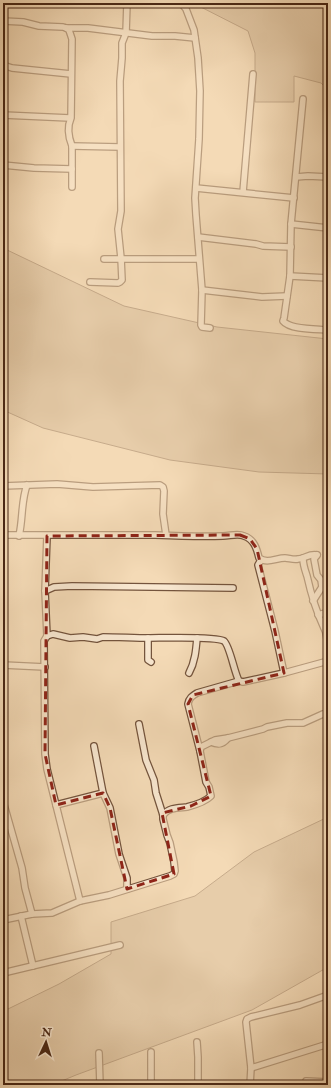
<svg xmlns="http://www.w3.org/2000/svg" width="331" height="1088" viewBox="0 0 331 1088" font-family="'IM FELL Double Pica',serif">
  <rect width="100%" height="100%" fill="#f4dab6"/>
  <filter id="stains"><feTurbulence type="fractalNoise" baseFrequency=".005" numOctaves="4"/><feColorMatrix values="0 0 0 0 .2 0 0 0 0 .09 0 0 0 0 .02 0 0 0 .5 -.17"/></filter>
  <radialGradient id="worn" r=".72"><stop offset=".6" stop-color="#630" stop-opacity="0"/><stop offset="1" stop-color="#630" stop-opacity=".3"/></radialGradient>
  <g fill="#d7bc9b" stroke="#907258">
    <polygon points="193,3 328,3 328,90 321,83 294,76 294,102 255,102 255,53 248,31"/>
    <polygon points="3,248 124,306 217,327 328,339 328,474 259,472 170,460 43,428 3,410"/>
    <polygon points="328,817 328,967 252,1010 76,1075 52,1085 3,1085 3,1009 8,1009 59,984 111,954 111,922 195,896 254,852"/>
  </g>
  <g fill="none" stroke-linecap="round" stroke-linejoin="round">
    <g stroke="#74543d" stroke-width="8">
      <g id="minor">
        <polyline points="181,3 186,9 194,30 198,58 200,91 199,139 195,198 196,215 202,290 201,325 202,327 210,328"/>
        <polyline points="3,21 23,22 39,26 63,27 66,28 88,28 152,36 175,36 195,38"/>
        <path d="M66,28L69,30L72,39L71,118C67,127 68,136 72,146V187"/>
        <polyline points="3,65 12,68 71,74"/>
        <path d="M303,99L291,224L290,276L284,318L283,321C290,330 317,329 328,330"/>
        <polyline points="3,115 70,118"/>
        <polyline points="72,146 120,147"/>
        <polyline points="3,165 34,168 72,169"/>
        <polyline points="296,177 308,176 328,177"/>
        <polyline points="196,188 294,198"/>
        <polyline points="243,192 253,74"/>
        <polyline points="291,224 328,228"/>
        <polyline points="198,237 256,244 263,246 291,247"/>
        <polyline points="104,259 199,259"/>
        <polyline points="290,276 328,278"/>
        <polyline points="90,282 118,283 120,282 122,280 121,258 118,229 121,211 120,81 122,58 122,43 126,33 127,3"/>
        <polyline points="202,290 262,297 287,296"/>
        <polyline points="3,486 57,484 93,487 160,485 163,487 164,491 163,514 166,535"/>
        <path d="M3,535H155C177,536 200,537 223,536C230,536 238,533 244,536C254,539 257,549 259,558C267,564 276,558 285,558C289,558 293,560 298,559C305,559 309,553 317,555"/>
        <path d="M19,536C23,519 21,501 27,485"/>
        <polyline points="47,536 45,591 47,636 44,641 45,754 47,769 80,901"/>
        <path d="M303,558C303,565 305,570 307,576C311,594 316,611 324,628C327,633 326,638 328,643"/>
        <polyline points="261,560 258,565 275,631 284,673"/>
        <polyline points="45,591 54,587 72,586 233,588"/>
        <polyline points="313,601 322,587 321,580 317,575 314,559 317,555"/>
        <polyline points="318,615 328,612"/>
        <path d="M47,636L53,634L70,638L83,637L97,639L103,637C119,637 134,638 150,638C162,638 216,636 224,641C230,646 234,672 239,681L243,682L284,673L328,661"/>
        <polyline points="148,638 148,660 151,662"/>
        <polyline points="3,665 45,667"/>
        <path d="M189,673C195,662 196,650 197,638"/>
        <path d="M211,742C218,745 223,745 228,738"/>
        <polyline points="94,746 103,793 110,808 119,854 127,878 127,889"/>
        <path d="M200,751L188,704C189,698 192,696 197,693L239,681"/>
        <polyline points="3,801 22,868 25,888 32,914"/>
        <polyline points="56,805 103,793"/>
        <path d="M163,815C169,807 179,808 187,807C195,805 205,802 211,796L209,787L206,782L200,751L201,747L215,740L228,738L263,729L267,727L287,723H303L323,714L328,713"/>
        <polyline points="21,916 33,966"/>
        <polyline points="3,920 32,914 52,913 80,901 109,895 170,876 174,874 175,871 174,862 170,843 167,835 163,819 163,815 156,793 154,780 146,760 139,724"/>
        <polyline points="3,973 120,945"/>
        <polyline points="197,1042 198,1057 198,1085"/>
        <polyline points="151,1052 151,1085"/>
        <polyline points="99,1053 100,1085"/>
        <polyline points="251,1068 328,1044"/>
        <polyline points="306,1081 328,1082"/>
        <polyline points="250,1085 251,1068 246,1022 247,1019 251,1017 300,1005 328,995"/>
      </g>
    </g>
    <use href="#minor" stroke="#f8e7d0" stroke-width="5.5"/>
  </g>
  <path d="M0 0H331V1088H0ZM240,535L250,539L257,549L284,673L193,695L188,704L211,796L191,806L162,813L174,874L127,889L110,808L103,793L56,805L45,754L47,536Z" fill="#f4dab6" fill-opacity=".55" fill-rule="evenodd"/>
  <path fill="none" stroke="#8f2418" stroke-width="3" stroke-dasharray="8 5" stroke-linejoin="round" d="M240,535L250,539L257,549L284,673L193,695L188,704L211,796L191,806L162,813L174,874L127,889L110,808L103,793L56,805L45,754L47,536Z"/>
  <rect width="331" height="1088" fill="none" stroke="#f4dab6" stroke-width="16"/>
  <rect x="4" y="4" width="323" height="1080" fill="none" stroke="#492715" stroke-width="2"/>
  <rect x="8" y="8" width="315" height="1072" fill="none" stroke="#492715"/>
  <g transform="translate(46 1042) rotate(4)" stroke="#f8e7d0" stroke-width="3" paint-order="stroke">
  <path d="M0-3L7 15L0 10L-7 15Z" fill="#492715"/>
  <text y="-6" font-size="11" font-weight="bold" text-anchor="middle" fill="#492715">N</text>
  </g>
  <rect width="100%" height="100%" filter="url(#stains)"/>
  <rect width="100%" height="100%" fill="url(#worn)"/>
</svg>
